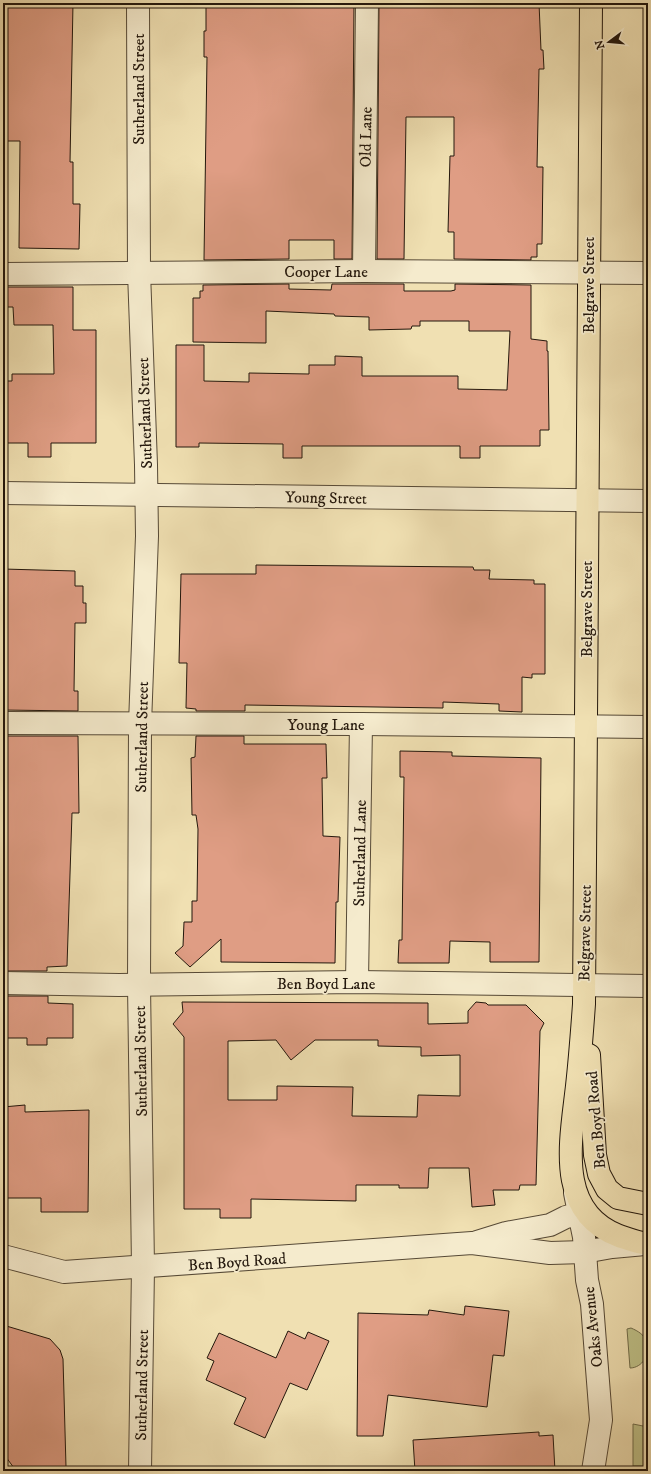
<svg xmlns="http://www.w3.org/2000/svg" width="651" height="1474" viewBox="0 0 651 1474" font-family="'IM FELL DW Pica',serif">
  <rect width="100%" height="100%" fill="#f0e0b2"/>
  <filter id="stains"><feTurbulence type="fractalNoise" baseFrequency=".005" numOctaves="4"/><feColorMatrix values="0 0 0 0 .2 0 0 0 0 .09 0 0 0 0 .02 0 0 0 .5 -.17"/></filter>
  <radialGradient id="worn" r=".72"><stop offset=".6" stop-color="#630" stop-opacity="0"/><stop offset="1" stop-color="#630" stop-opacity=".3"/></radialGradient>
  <g fill="#bfc188" stroke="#716c4a">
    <path d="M631,1328C638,1331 645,1335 647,1343C651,1354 642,1368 630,1368L627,1329Z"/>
    <polygon points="633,1424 648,1427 648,1466 633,1466"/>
  </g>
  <g fill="#df9d84" stroke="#23170c" fill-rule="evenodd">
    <polygon points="3,3 73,3 70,162 73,162 73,204 80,204 79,249 19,248 20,141 3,141"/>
    <polygon points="206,3 354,3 352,259 334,259 334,240 289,240 289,259 204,260 207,57 204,57 204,31 206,31"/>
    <polygon points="379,3 539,3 541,50 543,50 544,69 539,69 537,167 543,167 542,244 537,244 537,257 531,257 531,260 454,259 454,232 448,232 450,156 454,156 454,117 406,117 404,259 377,259"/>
    <polygon points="289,284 289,289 331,290 332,284 404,284 404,291 451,291 455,290 455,284 531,285 531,339 547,341 547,351 548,351 549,430 540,430 540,446 480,446 480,458 460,458 460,446 302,446 302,458 283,458 283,444 199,443 199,447 176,447 176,345 204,345 204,381 249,382 249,373 309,374 309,365 335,365 335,356 362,357 362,376 458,376 458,389 507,390 510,331 469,331 469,321 420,321 420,326 412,326 411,329 369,330 369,317 335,316 334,314 266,311 266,343 193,342 193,298 200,298 200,291 203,291 203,285"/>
    <polygon points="4,287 73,287 73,330 96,330 96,443 51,443 51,457 28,457 28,443 3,443 3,381 12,381 12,374 54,374 53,325 14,325 13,307 4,307"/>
    <polygon points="256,565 473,567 474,570 490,570 489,579 534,580 534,584 545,584 545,674 532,674 532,678 522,677 522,712 499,711 499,704 443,702 443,708 245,705 245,711 196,711 196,709 186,708 187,663 179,663 181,574 256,574"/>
    <polygon points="3,569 75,571 75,586 83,586 83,603 86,603 86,623 75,623 74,691 78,691 78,711 3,710"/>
    <polygon points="3,736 78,736 79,813 72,813 67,966 47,967 47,971 3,971"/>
    <polygon points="196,736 244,736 244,744 326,744 327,778 322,778 323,836 340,837 338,902 336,902 335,963 221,962 221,939 190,967 175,953 183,946 184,922 192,922 192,901 197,901 198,829 196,815 192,815 191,758 195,757"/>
    <polygon points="400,751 452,752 452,756 541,758 539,962 490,962 490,942 450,941 449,963 398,963 399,940 402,940 404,777 400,777"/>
    <polygon points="3,996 48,996 48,1003 73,1004 73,1038 47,1038 47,1045 27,1045 27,1038 3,1038"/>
    <path d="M182,1002L428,1003V1024L468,1023V1011L476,1002L486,1003L488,1005H526L544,1023L540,1031L536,1185H520L519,1190H493L495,1205L472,1207L469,1168H429L428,1188H399V1185H356V1201L251,1199V1218H220V1209H184V1037L173,1024L183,1012ZM276,1040L291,1060L315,1040H378V1046L421,1047V1056L460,1055V1096L418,1095L417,1117L352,1116L353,1087L277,1086V1100H228V1041Z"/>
    <polygon points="25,1105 25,1112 89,1110 88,1212 41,1212 41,1198 3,1198 3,1107"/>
    <polygon points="465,1306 509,1311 504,1356 493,1355 487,1407 388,1395 383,1436 357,1436 358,1313 428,1315 429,1310 464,1315"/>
    <polygon points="3,1325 50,1339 60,1350 63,1359 66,1467 14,1468 3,1453"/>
    <polygon points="288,1331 305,1339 308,1332 329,1341 307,1390 290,1383 265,1438 234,1424 246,1398 206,1380 214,1361 207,1358 219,1333 276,1358"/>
    <polygon points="539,1432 539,1436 553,1435 555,1471 415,1471 413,1440"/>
  </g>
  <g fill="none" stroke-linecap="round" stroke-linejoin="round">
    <g stroke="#564936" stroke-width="24">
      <g id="minor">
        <polyline points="138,3 139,272 146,465 147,536 140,724 139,985 143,1267 140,1471"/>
        <polyline points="364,271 367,3"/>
        <polyline points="3,274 364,271 648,273"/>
        <polyline points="3,493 648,501"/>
        <polyline points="3,723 361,724 648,727"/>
        <polyline points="357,982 361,724"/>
        <polyline points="3,983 119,985 357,982 648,986"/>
        <polyline points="575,1193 584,1237 587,1280 592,1304 601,1420 593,1471"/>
        <polyline points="477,1242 506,1233 550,1225 566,1217 585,1212"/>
        <polyline points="3,1256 64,1272 472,1243 550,1253 584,1252 612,1247 645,1244"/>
      </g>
    </g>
    <g stroke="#23170c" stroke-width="24">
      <g id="major">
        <path d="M591,3L584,1004C582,1032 580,1059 577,1086C571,1140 555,1212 619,1236C628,1239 638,1243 648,1244"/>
        <polyline points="589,1055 595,1155 599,1174 607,1189 618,1198 648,1204"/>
      </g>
    </g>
    <use href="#minor" stroke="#f5ebcd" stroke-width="22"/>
    <use href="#major" stroke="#f0e0b2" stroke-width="22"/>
  </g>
  <g text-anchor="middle" stroke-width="3.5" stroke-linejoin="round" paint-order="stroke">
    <g font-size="16" fill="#23170c" stroke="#f5ebcd">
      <text transform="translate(138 89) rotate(-90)" y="6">Sutherland Street</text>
      <text transform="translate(365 137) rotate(-89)" y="6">Old Lane</text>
      <text x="326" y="277">Cooper Lane</text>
      <text transform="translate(588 285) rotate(-90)" y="6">Belgrave Street</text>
      <text transform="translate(144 413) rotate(-92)" y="6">Sutherland Street</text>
      <text transform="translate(326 497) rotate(1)" y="6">Young Street</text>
      <text transform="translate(586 609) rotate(-90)" y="6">Belgrave Street</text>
      <text x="326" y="730">Young Lane</text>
      <text transform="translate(141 737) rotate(-89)" y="6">Sutherland Street</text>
      <text transform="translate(359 853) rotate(-89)" y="6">Sutherland Lane</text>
      <text transform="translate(584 933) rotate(-89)" y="6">Belgrave Street</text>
      <text x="326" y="989">Ben Boyd Lane</text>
      <text transform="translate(140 1061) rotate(-91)" y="6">Sutherland Street</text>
      <text transform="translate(595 1120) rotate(-95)" y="6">Ben Boyd Road</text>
      <text transform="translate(237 1261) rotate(-4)" y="6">Ben Boyd Road</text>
      <text transform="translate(592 1327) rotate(-96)" y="6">Oaks Avenue</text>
      <text transform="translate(141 1385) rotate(-89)" y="6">Sutherland Street</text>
    </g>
  </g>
  <rect width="651" height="1474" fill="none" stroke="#f0e0b2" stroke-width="16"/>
  <rect x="4" y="4" width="643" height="1466" fill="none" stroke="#23170c" stroke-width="2"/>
  <rect x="8" y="8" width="635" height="1458" fill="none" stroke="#23170c"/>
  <g transform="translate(609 42) rotate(254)" stroke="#f5ebcd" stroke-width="3" paint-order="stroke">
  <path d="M0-3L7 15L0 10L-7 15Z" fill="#23170c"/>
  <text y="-6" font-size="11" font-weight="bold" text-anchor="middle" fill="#23170c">N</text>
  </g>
  <rect width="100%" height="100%" filter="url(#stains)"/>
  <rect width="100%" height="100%" fill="url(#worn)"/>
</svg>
